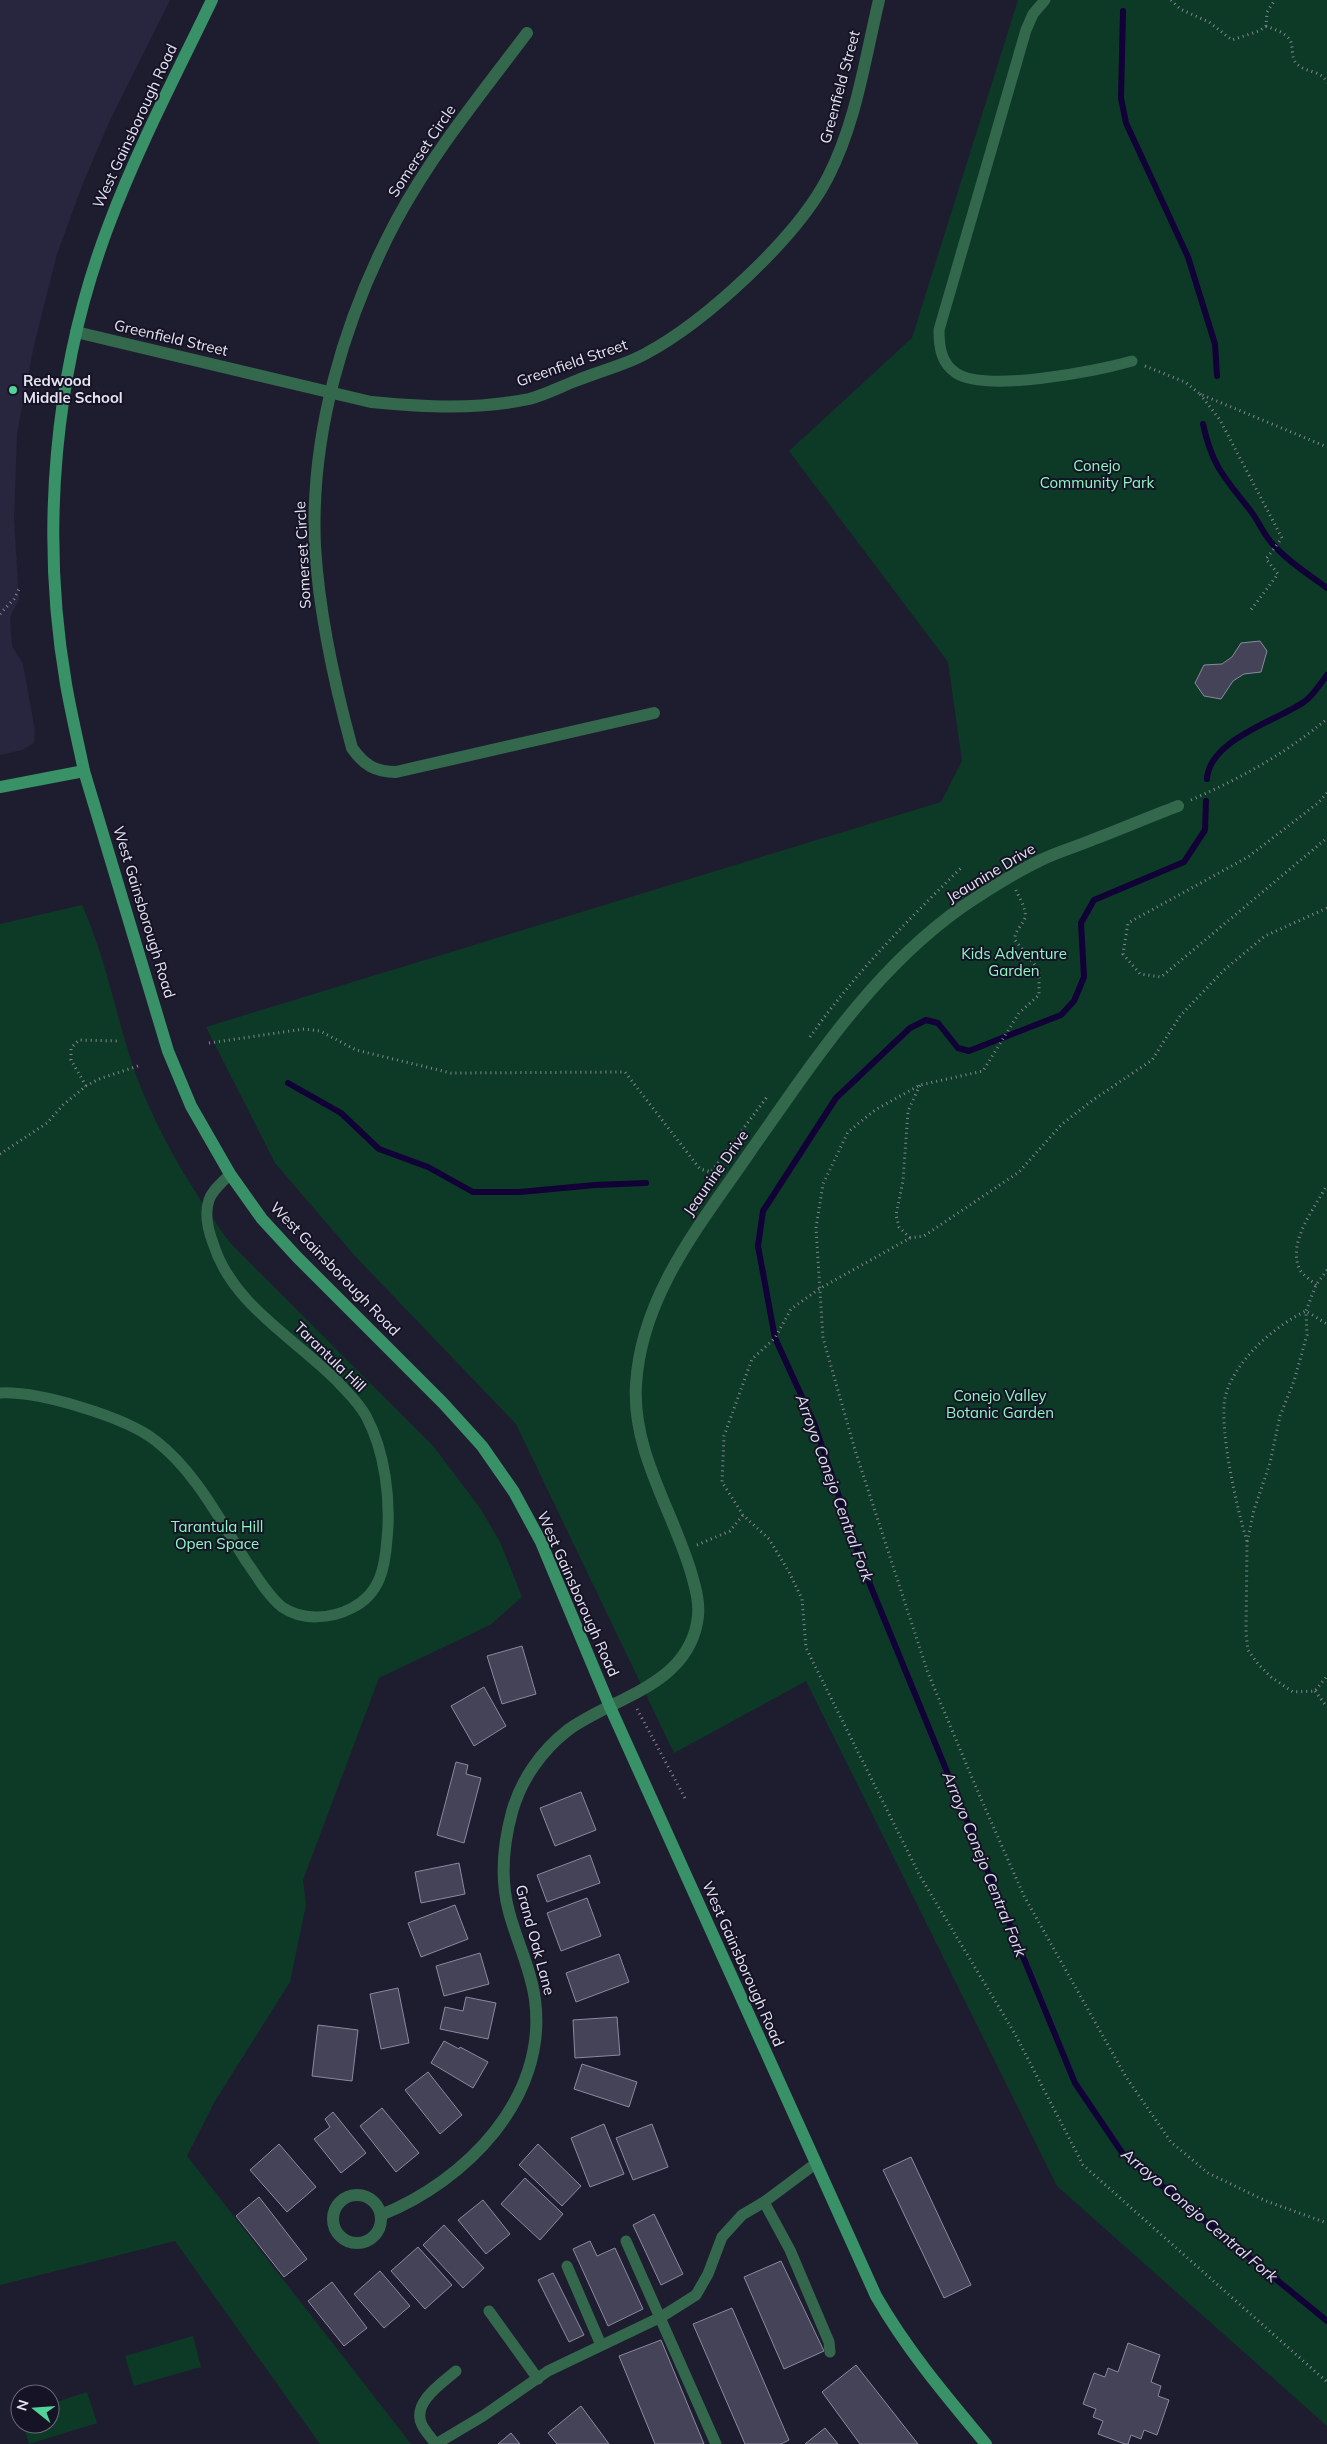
<svg xmlns="http://www.w3.org/2000/svg" width="1327" height="2444" viewBox="0 0 1327 2444" font-family="Mulish,sans-serif">
  <rect width="100%" height="100%" fill="#1e1d2f"/>
  <polygon fill="#28263e" points="0,0 170,0 110,120 83,183 57,254 34,345 17,434 14,519 19,599 10,617 12,646 23,664 35,731 34,743 22,750 0,755"/>
  <g fill="#0d3a26">
    <polygon points="1018,0 1327,0 1327,2426 1057,2186 806,1681 674,1753 516,1424 355,1256 275,1163 206,1027 941,802 962,761 948,662 789,451 912,338"/>
    <path d="M82,905C106,958 116,1017 135,1072C157,1133 193,1192 231,1244L434,1447L480,1508L500,1542L522,1597L490,1625L379,1678L303,1880L306,1905L290,1982L215,2101L187,2156L411,2444H320L175,2241L0,2285V924Z"/>
    <polygon points="193,2336 201,2367 134,2386 125,2356"/>
    <polygon points="87,2392 97,2423 29,2444 23,2424 50,2424 50,2404"/>
  </g>
  <g fill="none" stroke-linecap="round" stroke-linejoin="round">
    <g stroke="#110137" stroke-width="6">
      <polyline points="1123,11 1121,98 1126,123 1188,257 1215,344 1217,376"/>
      <path d="M1203,424C1212,466 1224,477 1250,510C1258,520 1263,533 1271,542C1286,560 1308,574 1327,588"/>
      <path d="M1207,779C1209,740 1276,721 1304,702C1313,696 1320,684 1327,675"/>
      <polyline points="1206,801 1205,830 1184,862 1094,900 1081,923 1084,977 1074,1001 1061,1015 969,1051 958,1048 938,1023 926,1020 910,1028 836,1098 763,1211 758,1246 775,1338 814,1423 864,1570 1075,2083 1123,2154 1327,2321"/>
      <polyline points="288,1083 341,1113 379,1149 428,1167 473,1192 520,1192 595,1185 646,1183"/>
    </g>
  </g>
  <g fill="#444357" stroke="#8a89a0">
    <polygon points="1260,641 1267,651 1261,672 1244,674 1233,681 1221,699 1204,696 1195,683 1204,665 1222,664 1232,657 1241,643"/>
    <polygon points="522,1646 536,1694 502,1704 487,1656"/>
    <polygon points="484,1687 506,1726 474,1746 451,1706"/>
    <polygon points="456,1762 468,1765 466,1774 481,1778 464,1843 437,1835"/>
    <polygon points="581,1792 596,1830 555,1846 540,1808"/>
    <polygon points="590,1855 600,1883 547,1902 537,1875"/>
    <polygon points="459,1863 465,1894 421,1903 415,1872"/>
    <polygon points="587,1898 601,1936 561,1951 547,1913"/>
    <polygon points="455,1905 468,1939 421,1957 408,1923"/>
    <polygon points="480,1953 489,1984 444,1996 436,1966"/>
    <polygon points="619,1954 629,1982 576,2002 566,1973"/>
    <polygon points="398,1988 409,2043 381,2049 370,1994"/>
    <polygon points="466,1997 496,2003 488,2039 440,2029 445,2007 463,2011"/>
    <polygon points="617,2017 620,2055 575,2058 573,2020"/>
    <polygon points="318,2025 358,2030 352,2081 312,2076"/>
    <polygon points="444,2041 459,2049 460,2047 488,2062 473,2088 431,2063"/>
    <polygon points="582,2064 637,2082 629,2107 574,2089"/>
    <polygon points="428,2072 462,2115 440,2134 405,2090"/>
    <polygon points="382,2108 419,2153 396,2172 360,2126"/>
    <polygon points="333,2112 366,2153 341,2173 314,2139 330,2127 325,2119"/>
    <polygon points="604,2124 624,2174 590,2187 571,2138"/>
    <polygon points="652,2124 668,2167 633,2180 616,2138"/>
    <polygon points="279,2144 316,2187 287,2212 250,2170"/>
    <polygon points="538,2144 581,2186 562,2206 519,2165"/>
    <polygon points="911,2157 971,2285 944,2298 883,2170"/>
    <polygon points="525,2178 563,2214 540,2240 501,2204"/>
    <polygon points="259,2197 307,2259 284,2277 236,2216"/>
    <polygon points="483,2200 510,2234 486,2254 458,2220"/>
    <polygon points="654,2214 683,2274 661,2285 633,2225"/>
    <polygon points="444,2225 484,2268 463,2288 423,2245"/>
    <polygon points="590,2241 597,2256 615,2248 643,2309 608,2326 573,2249"/>
    <polygon points="418,2247 452,2285 425,2309 391,2271"/>
    <polygon points="781,2261 824,2351 784,2369 744,2277"/>
    <polygon points="380,2271 410,2306 384,2328 354,2294"/>
    <polygon points="553,2273 584,2335 569,2342 538,2280"/>
    <polygon points="332,2282 367,2328 344,2346 308,2301"/>
    <polygon points="732,2308 789,2440 781,2444 745,2444 693,2324"/>
    <polygon points="661,2340 704,2444 655,2444 619,2356"/>
    <polygon points="1128,2343 1160,2355 1151,2382 1161,2386 1158,2396 1169,2400 1157,2435 1144,2430 1141,2439 1131,2435 1128,2444 1125,2444 1098,2434 1103,2421 1093,2417 1096,2409 1083,2404 1094,2373 1105,2377 1108,2368 1118,2372"/>
    <polygon points="856,2365 918,2444 860,2444 822,2392"/>
    <polygon points="581,2406 609,2444 557,2444 548,2433"/>
    <polygon points="825,2428 838,2444 805,2444"/>
    <polygon points="511,2433 520,2444 498,2444"/>
  </g>
  <g fill="none" stroke-linecap="round" stroke-linejoin="round">
    <g stroke="#858494" stroke-width="3" stroke-dasharray="1 4" stroke-linecap="butt">
      <polyline points="1171,0 1180,9 1209,22 1232,40 1259,31 1266,26 1267,12 1275,0"/>
      <path d="M1266,26C1273,29 1285,32 1290,40C1294,47 1290,59 1298,65C1307,73 1322,70 1327,83"/>
      <polyline points="1145,366 1185,382 1200,394 1327,447"/>
      <polyline points="1200,394 1220,420 1282,538 1266,559 1278,574 1250,611"/>
      <polyline points="0,614 14,599 20,587"/>
      <polyline points="1327,793 1318,803 1248,857 1128,923 1123,954 1140,974 1161,977 1327,838"/>
      <path d="M1191,800C1243,777 1283,755 1327,719"/>
      <path d="M1016,890C1019,898 1027,909 1025,918C1022,926 1014,931 1015,940L1039,970V995L1019,1013L983,1071L920,1085L875,1110L848,1132L823,1184L816,1228L823,1338L855,1450L928,1673L978,1792L1024,1896L1126,2077L1171,2142L1208,2173L1266,2201L1327,2223"/>
      <polyline points="1327,908 1265,936 1224,970 1180,1016 1152,1060 1093,1100 1062,1124 1019,1172 924,1236 910,1238 819,1289 791,1309 775,1338 752,1359 724,1436 722,1482 743,1515 769,1539 789,1572 802,1599 806,1648 920,1876 1015,2034 1083,2165 1327,2382"/>
      <path d="M810,1037C854,974 908,920 963,866"/>
      <polyline points="209,1043 304,1029 320,1031 356,1050 451,1073 625,1072 700,1169 711,1172 767,1097"/>
      <polyline points="86,1086 71,1060 71,1048 79,1040 118,1041"/>
      <polyline points="0,1154 47,1123 63,1105 86,1086 99,1079 141,1065"/>
      <polyline points="910,1238 899,1227 896,1215 903,1181 908,1111 920,1085"/>
      <polyline points="1327,1270 1316,1285 1306,1311 1307,1335 1294,1381 1280,1416 1270,1463 1254,1510 1247,1542 1246,1633 1248,1650 1258,1664 1271,1677 1293,1692 1315,1691 1327,1676"/>
      <path d="M1316,1285C1311,1280 1302,1275 1299,1268C1288,1241 1314,1209 1327,1185"/>
      <path d="M1247,1541C1237,1510 1219,1429 1225,1398C1233,1362 1274,1326 1306,1311L1327,1324"/>
      <polyline points="697,1545 730,1531 743,1515"/>
      <polyline points="1315,1691 1327,1707"/>
      <polyline points="637,1709 686,1800"/>
    </g>
    <g stroke="#34684d" stroke-width="11">
      <path d="M1045,0L1033,14L1026,30L939,330C939,347 941,363 956,373C986,393 1097,371 1132,361"/>
      <path d="M0,1393C39,1391 126,1417 156,1441C195,1471 220,1520 246,1561C257,1576 267,1595 282,1607C302,1621 331,1619 352,1608C380,1594 385,1568 387,1539C391,1500 385,1451 366,1416C359,1403 347,1392 338,1382C295,1338 232,1305 213,1243C208,1230 204,1215 209,1200C212,1190 223,1182 230,1174"/>
      <polyline points="764,2202 790,2250 829,2342 830,2352"/>
      <polyline points="626,2241 716,2444"/>
      <polyline points="567,2266 601,2345"/>
      <polyline points="489,2311 538,2379"/>
      <path d="M456,2371C442,2383 411,2403 422,2425C425,2431 431,2438 436,2444L483,2416L548,2371L661,2317L696,2295L708,2274L722,2237L742,2215L764,2202L815,2164"/>
    </g>
    <g stroke="#34684d" stroke-width="12">
      <path d="M527,33C481,94 432,154 396,221C344,319 310,434 315,546C319,614 334,682 352,748C364,765 375,772 396,772L654,713"/>
      <path d="M76,332L371,402C424,407 476,410 529,399C545,395 562,386 578,380C600,371 625,365 645,354C705,322 797,238 828,177C856,123 865,59 879,0"/>
      <circle cx="357" cy="2219" r="24"/>
      <path d="M381,2215C466,2181 548,2098 535,2000C531,1969 517,1942 509,1912C500,1879 503,1845 512,1812C521,1780 541,1751 568,1730C614,1697 685,1686 697,1623C701,1604 695,1586 690,1569C671,1508 632,1450 636,1385C641,1294 703,1221 752,1149C814,1061 873,970 962,907C987,890 1014,873 1041,860C1057,852 1075,847 1092,840C1121,829 1149,817 1178,806"/>
    </g>
    <g stroke="#399167" stroke-width="12">
      <path d="M212,0C176,75 137,149 108,227C54,370 40,533 66,684C71,713 78,742 84,771L168,1051L191,1106L230,1174L262,1219L297,1257L443,1403L482,1446L514,1492L541,1542L610,1707L876,2296C907,2350 946,2396 986,2444"/>
      <polyline points="0,787 84,771"/>
    </g>
  </g>
  <circle fill="#52d397" stroke="#151325" stroke-width="2" cx="13" cy="390" r="5"/>
  <g text-anchor="middle" stroke-width="4" stroke-linejoin="round" paint-order="stroke">
    <g font-size="15" fill="#e5e5f2" stroke="#151325">
      <text transform="translate(840 87) rotate(-75)" y="5">Greenfield Street</text>
      <text transform="translate(135 126) rotate(-65)" y="5">West Gainsborough Road</text>
      <text transform="translate(422 151) rotate(-56)" y="5">Somerset Circle</text>
      <text transform="translate(171 338) rotate(13)" y="5">Greenfield Street</text>
      <text transform="translate(572 363) rotate(-19)" y="5">Greenfield Street</text>
      <text transform="translate(303 555) rotate(-93)" y="5">Somerset Circle</text>
      <text transform="translate(991 873) rotate(-31)" y="5">Jeaunine Drive</text>
      <text transform="translate(144 912) rotate(73)" y="5">West Gainsborough Road</text>
      <text transform="translate(716 1173) rotate(-55)" y="5">Jeaunine Drive</text>
      <text transform="translate(335 1269) rotate(46)" y="5">West Gainsborough Road</text>
      <text transform="translate(330 1357) rotate(44)" y="5">Tarantula Hill</text>
      <text transform="translate(578 1594) rotate(66)" y="5">West Gainsborough Road</text>
      <text transform="translate(535 1940) rotate(75)" y="5">Grand Oak Lane</text>
      <text transform="translate(743 1964) rotate(66)" y="5">West Gainsborough Road</text>
    </g>
    <g font-size="15" font-weight="bold" fill="#e5e5f2" stroke="#151325" text-anchor="start">
      <text x="23" y="386">Redwood<tspan x="23" dy="17">Middle School</tspan></text>
    </g>
    <g font-size="15" fill="#8df8c1" stroke="#151325">
      <text x="1097" y="471">Conejo<tspan x="1097" dy="17">Community Park</tspan></text>
      <text x="1014" y="959">Kids Adventure<tspan x="1014" dy="17">Garden</tspan></text>
      <text x="1000" y="1401">Conejo Valley<tspan x="1000" dy="17">Botanic Garden</tspan></text>
      <text x="217" y="1532">Tarantula Hill<tspan x="217" dy="17">Open Space</tspan></text>
    </g>
    <g font-size="16" font-style="italic" fill="#dfdff2" stroke="#151325">
      <text transform="translate(835 1488) rotate(70)" y="6">Arroyo Conejo Central Fork</text>
      <text transform="translate(985 1864) rotate(68)" y="6">Arroyo Conejo Central Fork</text>
      <text transform="translate(1200 2215) rotate(40)" y="6">Arroyo Conejo Central Fork</text>
    </g>
  </g>
  <g transform="translate(35 2409) rotate(287)"><circle r="24" fill="#151325" stroke="#686777"/>
  <path d="M0-4L9 19L0 12L-9 19Z" fill="#52d397"/>
  <text y="-8" font-size="14" font-weight="bold" text-anchor="middle" fill="#e5e5f2">N</text>
  </g>
</svg>
